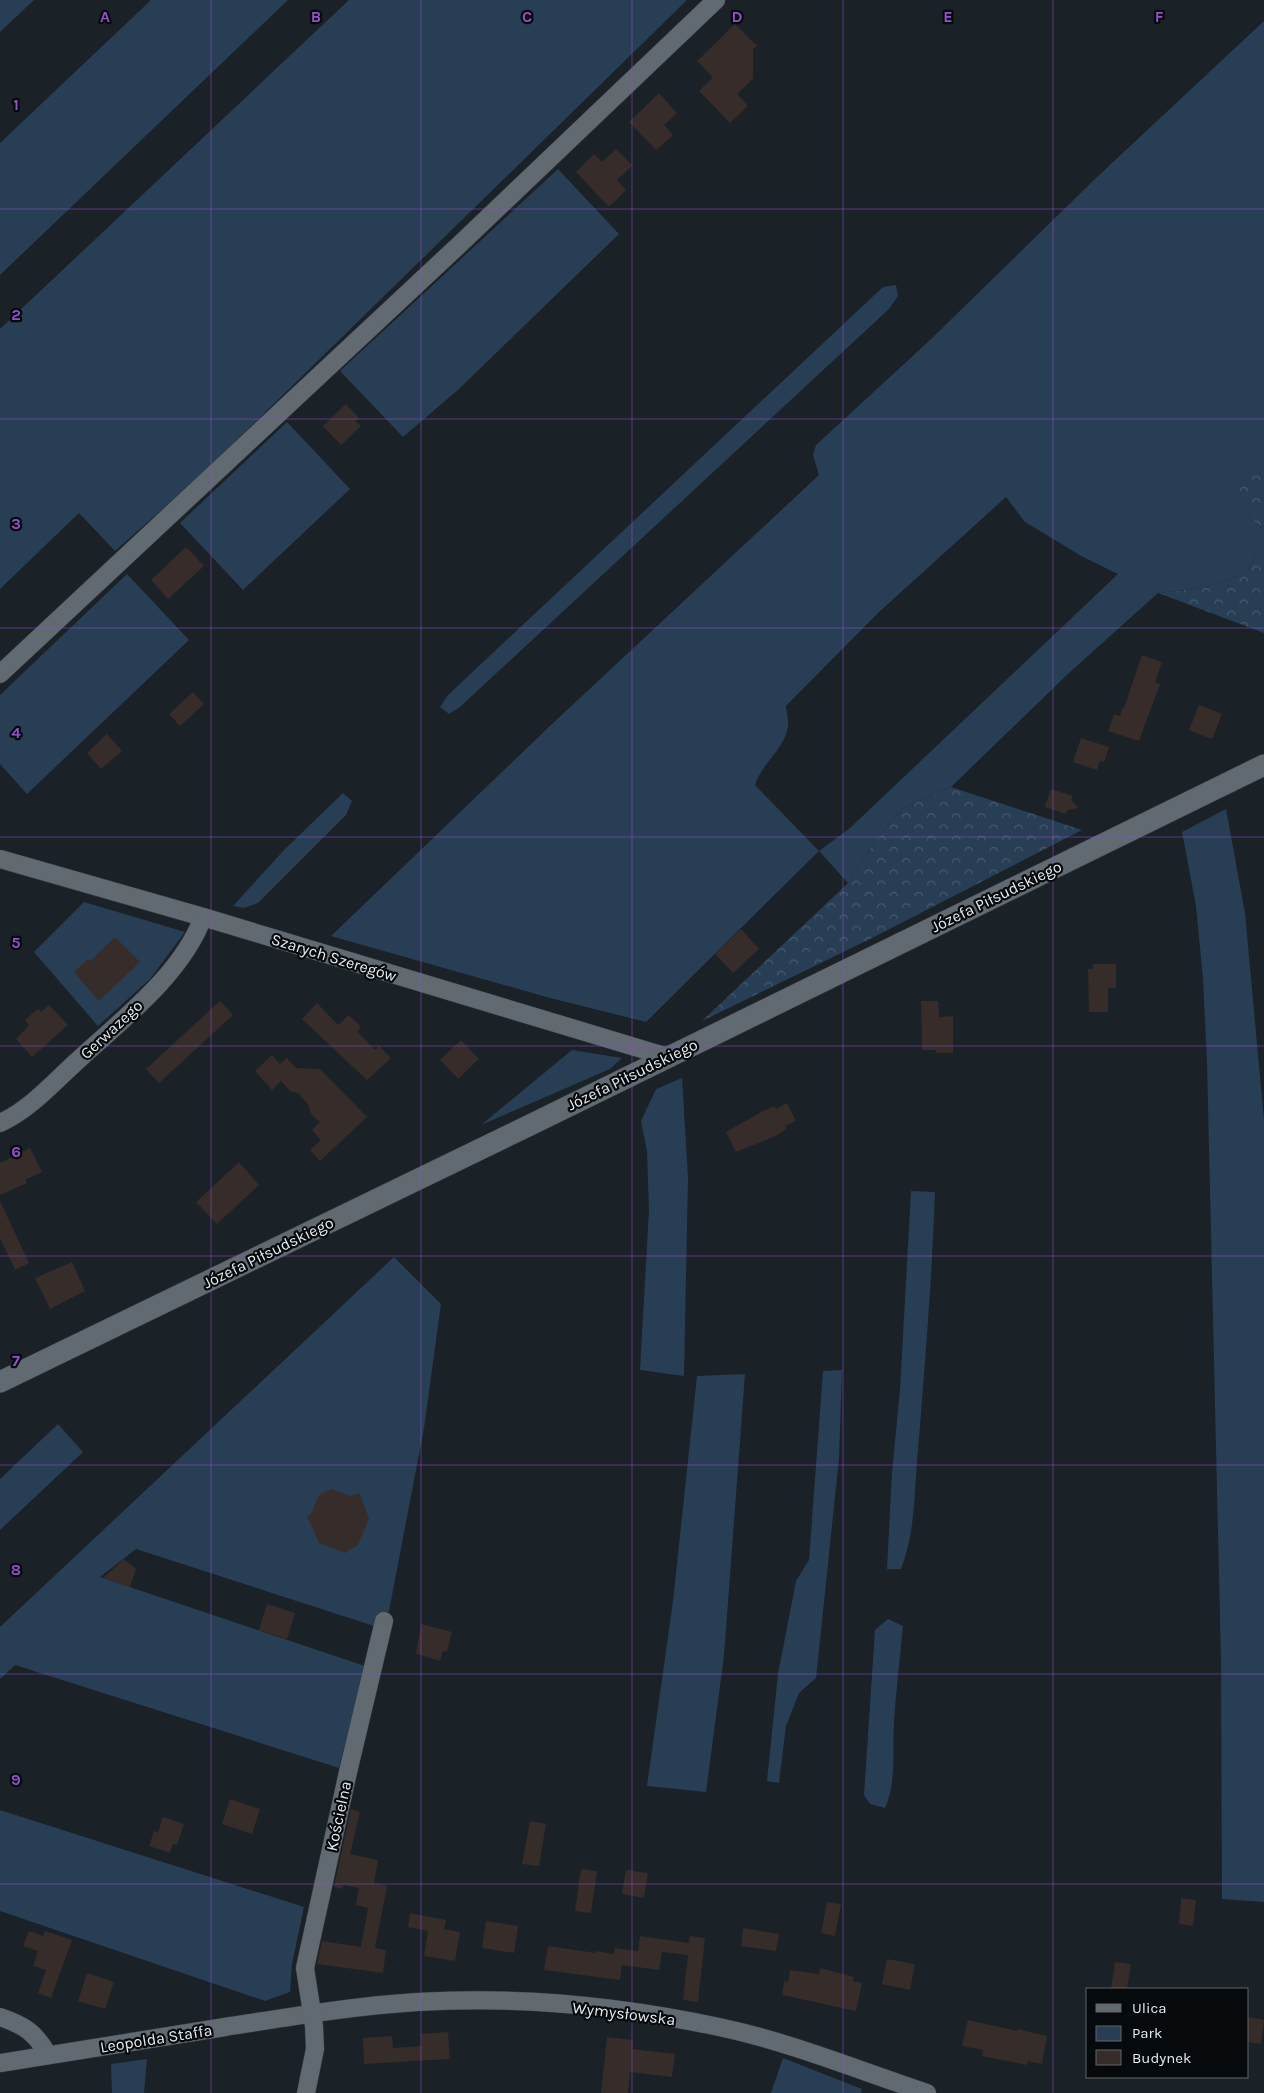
<svg xmlns="http://www.w3.org/2000/svg" width="1264" height="2093" viewBox="0 0 1264 2093" font-family="Karla,sans-serif">
  <defs>
    <pattern id="forest-crowns" width="20" height="18" patternUnits="userSpaceOnUse" patternTransform="scale(1.25)"><rect width="20" height="18" fill="#283e54"/><path d="M2 6a3 3 0 1 1 6 0M12 15a3 3 0 1 1 6 0" fill="none" stroke="#475a6d"/></pattern>
  </defs>
  <rect width="100%" height="100%" fill="#1a2127"/>
  <g fill="#283e54" fill-rule="evenodd">
    <polygon points="0,0 34,0 0,32"/>
    <polygon points="151,0 288,0 0,275 0,143"/>
    <polygon points="349,0 687,0 202,474 115,551 79,513 0,589 0,329"/>
    <path d="M1264,21V470L1237,485L1250,518L1264,531V541L1246,573L1203,588L1158,593L1069,673L951,787L902,809L874,843L848,883L819,851L646,1022L550,998L331,936L552,724L819,475L813,455L816,445L929,341L1096,178ZM1006,497L1025,522L1083,557L1118,574L850,828L819,851L755,785C761,764 785,749 788,726C789,720 786,712 786,706L878,613Z"/>
    <polygon points="558,169 619,234 459,389 403,437 340,371"/>
    <polygon points="896,285 898,296 889,309 460,707 449,714 440,707 448,695 883,287"/>
    <polygon points="287,422 350,489 243,590 180,523"/>
    <polygon points="127,574 189,640 27,794 0,764 0,695"/>
    <polygon points="343,793 352,801 346,815 258,903 244,908 233,906 284,850"/>
    <polygon points="1226,809 1245,913 1264,1120 1264,1902 1222,1899 1221,1661 1207,1062 1203,979 1196,906 1182,832"/>
    <polygon points="84,902 185,932 150,979 98,1026 34,952"/>
    <polygon points="572,1050 622,1058 610,1069 481,1125"/>
    <polygon points="682,1078 688,1177 684,1376 640,1370 649,1210 647,1151 641,1121 656,1089"/>
    <path d="M911,1191L935,1192C932,1278 925,1364 918,1450C914,1491 916,1530 901,1569H887L892,1472L900,1390Z"/>
    <polygon points="394,1257 441,1304 424,1428 389,1611 374,1626 136,1549 100,1577 365,1666 339,1768 15,1665 0,1679 0,1627"/>
    <polygon points="842,1370 839,1459 816,1678 799,1693 786,1726 779,1783 767,1781 778,1674 796,1581 809,1560 823,1371"/>
    <polygon points="745,1374 724,1656 706,1792 647,1786 673,1601 697,1376"/>
    <polygon points="58,1424 83,1452 0,1530 0,1479"/>
    <path d="M888,1619L903,1626C900,1658 896,1690 894,1722C892,1752 897,1781 885,1808L870,1804L864,1795L875,1630Z"/>
    <polygon points="0,1810 304,1907 292,1964 290,1992 265,2001 0,1911"/>
    <polygon points="783,2058 862,2089 861,2093 771,2093"/>
    <polygon points="147,2059 144,2093 112,2093 111,2064"/>
  </g>
  <g fill="url(#forest-crowns)">
    <polygon points="1262,469 1264,470 1264,531 1250,518 1237,485"/>
    <polygon points="1264,541 1264,633 1158,593 1203,588 1246,573"/>
    <polygon points="951,787 1082,830 876,936 702,1021 848,883 874,843 902,809"/>
  </g>
  <g fill="#362c29">
    <polygon points="735,24 757,46 753,49 753,79 737,94 748,106 730,123 699,91 713,77 697,61"/>
    <polygon points="659,93 677,113 664,125 673,135 656,150 629,122"/>
    <polygon points="616,149 632,165 631,167 617,180 626,190 609,207 576,172 594,154 602,162"/>
    <polygon points="346,404 359,418 355,421 361,426 341,445 323,426"/>
    <polygon points="186,547 204,566 168,599 151,580"/>
    <polygon points="1142,655 1162,662 1155,682 1160,684 1139,741 1108,731 1114,714 1120,716 1123,707 1124,708"/>
    <polygon points="193,692 204,704 180,726 169,714"/>
    <polygon points="1199,705 1222,714 1212,739 1189,730"/>
    <polygon points="107,734 122,751 101,769 87,753"/>
    <polygon points="1081,738 1109,747 1104,762 1100,761 1097,770 1073,762"/>
    <polygon points="1051,789 1073,796 1071,800 1078,808 1068,810 1066,814 1045,807"/>
    <polygon points="741,929 759,949 733,973 715,954"/>
    <polygon points="115,937 140,962 99,1001 74,972 88,959 90,961"/>
    <polygon points="1093,964 1116,964 1116,988 1108,988 1108,1012 1089,1012 1088,969 1093,969"/>
    <polygon points="220,1001 233,1015 159,1083 146,1069"/>
    <polygon points="921,1001 938,1001 939,1017 953,1016 953,1053 936,1053 936,1050 922,1050"/>
    <polygon points="317,1003 338,1025 349,1015 361,1027 357,1031 375,1050 379,1046 391,1058 367,1080 302,1019"/>
    <polygon points="49,1005 68,1025 32,1057 16,1039 29,1025 25,1020 38,1009 41,1012"/>
    <polygon points="461,1040 479,1059 458,1079 440,1060"/>
    <polygon points="272,1055 280,1064 287,1058 296,1068 320,1069 367,1117 320,1161 310,1150 321,1140 312,1130 320,1122 311,1114 308,1104 299,1094 290,1091 281,1081 272,1090 255,1071"/>
    <polygon points="787,1103 796,1121 785,1126 786,1129 776,1136 736,1152 726,1132 763,1111 775,1106 776,1109"/>
    <polygon points="30,1148 42,1172 25,1180 27,1183 0,1195 0,1163"/>
    <polygon points="239,1162 259,1185 217,1224 196,1202"/>
    <polygon points="0,1201 29,1263 15,1270 0,1238"/>
    <polygon points="72,1262 85,1291 50,1309 35,1278"/>
    <polygon points="331,1489 350,1496 359,1493 369,1518 358,1545 345,1553 319,1543 307,1516 311,1514 319,1495"/>
    <polygon points="124,1559 136,1569 130,1587 103,1578"/>
    <polygon points="267,1604 295,1613 287,1639 259,1630"/>
    <polygon points="421,1624 452,1632 447,1652 443,1651 440,1661 416,1654"/>
    <polygon points="230,1799 260,1809 252,1834 222,1824"/>
    <polygon points="351,1809 360,1812 350,1854 378,1860 374,1883 387,1886 375,1948 386,1950 383,1973 317,1964 322,1941 361,1947 368,1908 356,1905 359,1888 343,1885 342,1889 334,1887"/>
    <polygon points="163,1817 184,1824 177,1845 173,1844 170,1853 149,1846 154,1831 158,1832"/>
    <polygon points="530,1821 546,1824 539,1866 522,1864"/>
    <polygon points="581,1869 597,1871 591,1913 575,1911"/>
    <polygon points="626,1870 648,1873 644,1898 622,1894"/>
    <polygon points="1181,1898 1196,1900 1193,1926 1179,1924"/>
    <polygon points="827,1902 841,1904 835,1936 821,1933"/>
    <polygon points="410,1913 446,1920 444,1929 460,1932 455,1961 424,1956 428,1931 408,1927"/>
    <polygon points="486,1921 518,1926 514,1953 482,1948"/>
    <polygon points="743,1928 779,1934 776,1951 741,1946"/>
    <polygon points="29,1931 43,1936 45,1931 72,1940 51,1998 38,1993 46,1970 33,1966 38,1951 23,1946"/>
    <polygon points="640,1936 689,1943 690,1936 705,1938 698,2002 683,2000 688,1955 662,1952 659,1970 622,1965 620,1980 544,1970 548,1946 596,1953 596,1951 614,1954 615,1948 638,1951"/>
    <polygon points="887,1959 915,1964 910,1990 882,1984"/>
    <polygon points="1115,1962 1131,1964 1127,1989 1111,1989"/>
    <polygon points="820,1968 854,1977 853,1981 862,1983 856,2011 782,1995 784,1981 788,1982 790,1970 819,1974"/>
    <polygon points="87,1973 114,1982 105,2009 78,2001"/>
    <polygon points="1248,2017 1264,2020 1261,2044 1248,2042"/>
    <polygon points="968,2020 1017,2031 1017,2029 1047,2036 1042,2064 1028,2061 1027,2065 982,2056 983,2050 962,2046"/>
    <polygon points="448,2032 450,2059 364,2064 363,2038 392,2036 393,2048 422,2046 421,2034"/>
    <polygon points="607,2037 633,2040 632,2049 675,2054 672,2077 630,2072 628,2093 601,2093"/>
  </g>
  <g fill="none" stroke-linecap="round" stroke-linejoin="round">
    <g stroke="#363c41" stroke-width="19">
      <g id="minor">
        <polyline points="0,674 459,245 716,0"/>
        <polyline points="0,859 203,917 668,1057"/>
        <path d="M0,1123C29,1110 52,1084 75,1063C119,1022 182,975 203,917"/>
        <path d="M0,2017C24,2025 36,2033 48,2055"/>
        <path d="M0,2063C75,2051 150,2039 225,2027C289,2017 353,2006 417,2002C517,1996 621,2006 719,2027C790,2042 858,2070 927,2093"/>
        <polyline points="306,2093 315,2049 314,2026 305,1968 348,1772 384,1621"/>
      </g>
    </g>
    <g stroke="#363c41" stroke-width="22">
      <polyline id="tertiary" points="0,1382 528,1126 1264,765"/>
    </g>
    <use href="#minor" stroke="#616971" stroke-width="18"/>
    <use href="#tertiary" stroke="#616971" stroke-width="21"/>
  </g>
  <path fill="none" stroke="#9052c9" stroke-width="1" stroke-opacity="0.55" d="M211,0V2093M421,0V2093M632,0V2093M843,0V2093M1053,0V2093M0,209H1264M0,419H1264M0,628H1264M0,837H1264M0,1046H1264M0,1256H1264M0,1465H1264M0,1674H1264M0,1884H1264"/>
  <g text-anchor="middle" stroke-width="4.5" stroke-linejoin="round" paint-order="stroke">
    <g font-size="16" fill="#e6ebef" stroke="#070a0d">
      <text transform="translate(996 896) rotate(-26)" y="6">Józefa Piłsudskiego</text>
      <text transform="translate(334 957) rotate(17)" y="6">Szarych Szeregów</text>
      <text transform="translate(111 1029) rotate(-43)" y="6">Gerwazego</text>
      <text transform="translate(632 1074) rotate(-26)" y="6">Józefa Piłsudskiego</text>
      <text transform="translate(268 1252) rotate(-26)" y="6">Józefa Piłsudskiego</text>
      <text transform="translate(338 1816) rotate(-78)" y="6">Kościelna</text>
      <text transform="translate(624 2013) rotate(7)" y="6">Wymysłowska</text>
      <text transform="translate(156 2038) rotate(-9)" y="6">Leopolda Staffa</text>
    </g>
  </g>
  <g font-size="16" text-anchor="middle" font-weight="bold" fill="#9052c9" stroke="#070a0d" stroke-width="4.5" stroke-linejoin="round" paint-order="stroke">
    <text x="105" y="22">A</text>
    <text x="316" y="22">B</text>
    <text x="527" y="22">C</text>
    <text x="737" y="22">D</text>
    <text x="948" y="22">E</text>
    <text x="1159" y="22">F</text>
    <text x="16" y="110">1</text>
    <text x="16" y="320">2</text>
    <text x="16" y="529">3</text>
    <text x="16" y="738">4</text>
    <text x="16" y="948">5</text>
    <text x="16" y="1157">6</text>
    <text x="16" y="1366">7</text>
    <text x="16" y="1575">8</text>
    <text x="16" y="1785">9</text>
  </g>
  <rect x="1086" y="1988" width="162" height="90" fill="#070a0d" stroke="#606467"/>
  <rect x="1096" y="2004" width="25" height="8" fill="#616971" stroke="#606467"/>
  <text x="1132" y="2013" font-size="15" fill="#e6ebef">Ulica</text>
  <rect x="1096" y="2026" width="25" height="15" fill="#283e54" stroke="#606467"/>
  <text x="1132" y="2038" font-size="15" fill="#e6ebef">Park</text>
  <rect x="1096" y="2050" width="25" height="15" fill="#362c29" stroke="#606467"/>
  <text x="1132" y="2063" font-size="15" fill="#e6ebef">Budynek</text>
</svg>
